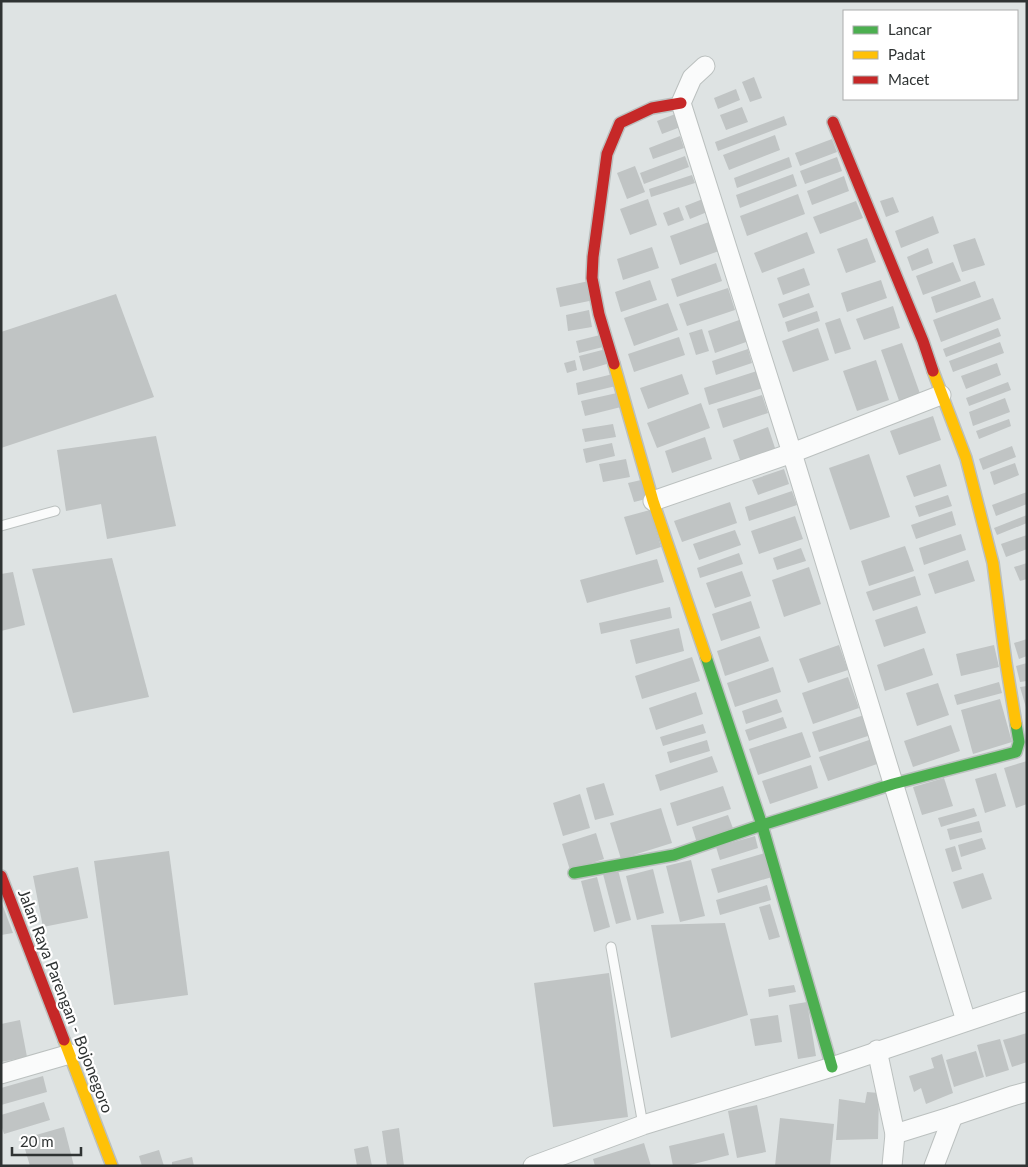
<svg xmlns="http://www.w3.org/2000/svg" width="1028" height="1167" viewBox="0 0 1028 1167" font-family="Lato,sans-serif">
  <rect width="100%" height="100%" fill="#dee3e3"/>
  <g fill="#c0c4c4">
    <polygon points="754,77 762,98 750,102 742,82"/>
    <polygon points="736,89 740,100 718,109 714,98"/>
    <polygon points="742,107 748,122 726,130 720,115"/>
    <polygon points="678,113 683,126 662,134 657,121"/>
    <polygon points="784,116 787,125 718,151 715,142"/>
    <polygon points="775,135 780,150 729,170 723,155"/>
    <polygon points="680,136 684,148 653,159 649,148"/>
    <polygon points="832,139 837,152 800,166 795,153"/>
    <polygon points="685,156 689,167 644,184 640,173"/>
    <polygon points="789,157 792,167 737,188 734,178"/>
    <polygon points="837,157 842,171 805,184 800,171"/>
    <polygon points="635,166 645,192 627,199 617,173"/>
    <polygon points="793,174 797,186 740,208 736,195"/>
    <polygon points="692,175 695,183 651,197 649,189"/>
    <polygon points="844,176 849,191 812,205 807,191"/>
    <polygon points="798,194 805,214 747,236 740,216"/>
    <polygon points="708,197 712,210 690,219 685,206"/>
    <polygon points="893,197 899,212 886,217 880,201"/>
    <polygon points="648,199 657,225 630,235 620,209"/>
    <polygon points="856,201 863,218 820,234 813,217"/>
    <polygon points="679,207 684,220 668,226 663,213"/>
    <polygon points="933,216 939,233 901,248 895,231"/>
    <polygon points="709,222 719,251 680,265 670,236"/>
    <polygon points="807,232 815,253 762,273 754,253"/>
    <polygon points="867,238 876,262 846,273 837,249"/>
    <polygon points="975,238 985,265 962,272 953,245"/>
    <polygon points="652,247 659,268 623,280 617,259"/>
    <polygon points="928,248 933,263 912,271 907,257"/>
    <polygon points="953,262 961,281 923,295 916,276"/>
    <polygon points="716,263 722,281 677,297 671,279"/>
    <polygon points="804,268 810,285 783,295 777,278"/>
    <polygon points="650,280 657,300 621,312 615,292"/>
    <polygon points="881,280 887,298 847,312 841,293"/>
    <polygon points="589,281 594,300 560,307 556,288"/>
    <polygon points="975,281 981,297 936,313 931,297"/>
    <polygon points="728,288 735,310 687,326 679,304"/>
    <polygon points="809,293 814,307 783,318 778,304"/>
    <polygon points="116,294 154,397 1,448 1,332"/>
    <polygon points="993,298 1001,319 941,342 933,320"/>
    <polygon points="668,303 678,330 634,346 624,318"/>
    <polygon points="893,306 900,328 864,340 856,319"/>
    <polygon points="589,310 592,327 568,331 566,315"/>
    <polygon points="817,311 820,321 788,332 785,322"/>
    <polygon points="840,318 851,349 835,354 825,323"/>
    <polygon points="742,319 749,341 715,353 708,331"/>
    <polygon points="818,328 829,360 793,372 782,341"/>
    <polygon points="998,328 1001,336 946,357 943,349"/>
    <polygon points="702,329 709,351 696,355 689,333"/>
    <polygon points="600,335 603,347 579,353 576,341"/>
    <polygon points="679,337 685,355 634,372 628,354"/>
    <polygon points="1000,342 1004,353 953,372 949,361"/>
    <polygon points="902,343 923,402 902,409 881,350"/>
    <polygon points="606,349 610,363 583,371 579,356"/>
    <polygon points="748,349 752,363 716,375 712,361"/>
    <polygon points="575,360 577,370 567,373 564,363"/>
    <polygon points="876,360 889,400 857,411 843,371"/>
    <polygon points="997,363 1001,375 966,389 961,376"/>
    <polygon points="757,371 763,388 709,405 704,388"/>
    <polygon points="613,374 616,386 578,395 576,383"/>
    <polygon points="682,374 689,394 648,409 640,388"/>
    <polygon points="1008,382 1011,390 969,406 966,398"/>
    <polygon points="617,393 621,407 585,416 581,401"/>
    <polygon points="762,395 768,413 723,428 717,409"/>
    <polygon points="1005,398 1010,412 973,426 969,412"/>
    <polygon points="701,403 710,428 657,448 647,423"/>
    <polygon points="933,416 941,440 899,455 890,431"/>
    <polygon points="1009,419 1011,426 979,439 976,431"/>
    <polygon points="613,424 616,437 585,442 582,429"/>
    <polygon points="768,427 776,451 741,463 733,440"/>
    <polygon points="156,436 176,526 107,539 101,504 66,511 57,450"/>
    <polygon points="705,437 712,459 672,473 665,451"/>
    <polygon points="612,443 615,456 586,463 583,449"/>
    <polygon points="1012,446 1016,457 983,470 979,459"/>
    <polygon points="869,454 890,517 850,530 829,468"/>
    <polygon points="626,459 630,477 603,482 599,464"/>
    <polygon points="1015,463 1019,475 994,485 990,472"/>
    <polygon points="940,464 947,486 914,497 906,476"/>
    <polygon points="784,469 789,484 758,495 752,480"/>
    <polygon points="641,480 646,499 634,502 628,483"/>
    <polygon points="792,491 797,505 749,521 745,507"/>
    <polygon points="1027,492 1027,504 996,516 992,505"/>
    <polygon points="948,495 952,506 919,517 915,506"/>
    <polygon points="730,502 737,523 682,542 674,521"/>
    <polygon points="650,510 661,547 636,555 624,517"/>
    <polygon points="952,511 956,525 916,539 911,525"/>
    <polygon points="1027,515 1027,523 997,535 994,528"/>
    <polygon points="795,516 803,539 759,554 751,531"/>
    <polygon points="735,530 741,545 699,560 693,544"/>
    <polygon points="961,534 966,550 924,565 919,548"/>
    <polygon points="1027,535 1027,549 1006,557 1001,544"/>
    <polygon points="905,546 914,571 869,586 861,561"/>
    <polygon points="801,548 806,561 777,570 773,558"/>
    <polygon points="739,553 743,564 700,578 697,568"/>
    <polygon points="112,558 149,697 73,713 32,569"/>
    <polygon points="657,559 664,582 587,603 580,580"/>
    <polygon points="968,560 975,581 935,594 928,574"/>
    <polygon points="1027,563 1027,579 1020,581 1014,567"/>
    <polygon points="809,567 821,604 784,617 772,580"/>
    <polygon points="742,571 751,596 715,608 706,583"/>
    <polygon points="13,572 25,625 1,631 1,574"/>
    <polygon points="915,576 921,595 873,611 866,592"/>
    <polygon points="751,601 760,628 721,641 712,614"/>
    <polygon points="917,606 926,633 884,647 875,620"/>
    <polygon points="670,607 672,618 601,634 599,623"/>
    <polygon points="679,628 684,651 636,664 630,640"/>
    <polygon points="760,636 769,661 725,676 717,651"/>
    <polygon points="1027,639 1027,656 1019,659 1014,643"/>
    <polygon points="839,645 848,670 808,683 799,659"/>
    <polygon points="994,645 999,667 961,676 956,654"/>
    <polygon points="924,648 933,675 885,691 877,665"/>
    <polygon points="692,657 700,681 642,699 635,676"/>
    <polygon points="1027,663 1027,681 1020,682 1016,666"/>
    <polygon points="773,667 781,692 735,707 727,683"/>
    <polygon points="848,677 859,708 813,724 802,693"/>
    <polygon points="999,682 1002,693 957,705 954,695"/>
    <polygon points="938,683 949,715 917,726 906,693"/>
    <polygon points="1027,686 1027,711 1020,687"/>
    <polygon points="696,692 703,714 656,730 649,708"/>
    <polygon points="777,699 782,712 746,724 742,711"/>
    <polygon points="1000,699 1012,742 973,754 961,710"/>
    <polygon points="864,715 871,735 819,752 812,732"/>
    <polygon points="783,717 787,728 749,741 745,730"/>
    <polygon points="703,724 706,733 663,746 660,737"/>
    <polygon points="951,725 960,751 913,767 904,741"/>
    <polygon points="802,732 811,757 758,775 749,749"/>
    <polygon points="872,739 880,763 828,781 819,757"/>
    <polygon points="707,740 710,751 670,763 667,752"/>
    <polygon points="712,756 718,772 660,791 655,775"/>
    <polygon points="1027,761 1027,804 1016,808 1004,768"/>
    <polygon points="811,765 818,788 770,804 762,781"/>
    <polygon points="996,773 1006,806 985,813 975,779"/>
    <polygon points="944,778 953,806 922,815 913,787"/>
    <polygon points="604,783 614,815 595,820 586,788"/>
    <polygon points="723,786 731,809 677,826 670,803"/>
    <polygon points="580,794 590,828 563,836 553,803"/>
    <polygon points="661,808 672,843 621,859 610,823"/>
    <polygon points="974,808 977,816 941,827 938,818"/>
    <polygon points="728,815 734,831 697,843 692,827"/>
    <polygon points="979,821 982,832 950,840 947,829"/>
    <polygon points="596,833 604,859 570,870 562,844"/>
    <polygon points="755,836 758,848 720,860 716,847"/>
    <polygon points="982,838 986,849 961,857 958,845"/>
    <polygon points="955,846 962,869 952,872 945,849"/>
    <polygon points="169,851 188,995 114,1005 94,861"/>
    <polygon points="765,853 772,877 718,893 711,869"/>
    <polygon points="691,860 705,916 680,922 666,866"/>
    <polygon points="78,867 88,918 43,927 33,876"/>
    <polygon points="653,869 664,913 637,920 626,876"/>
    <polygon points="618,870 631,920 616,924 603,874"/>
    <polygon points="983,873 992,899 962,909 953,882"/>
    <polygon points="597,877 610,927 594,932 581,881"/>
    <polygon points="767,885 771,900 720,915 716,900"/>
    <polygon points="1,901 13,933 1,935"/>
    <polygon points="770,904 780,937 769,940 759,907"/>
    <polygon points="725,923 748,1015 671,1038 651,925"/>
    <polygon points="609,973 628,1117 553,1127 534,983"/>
    <polygon points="794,985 796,992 769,997 768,989"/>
    <polygon points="807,1002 816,1056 798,1059 789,1005"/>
    <polygon points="778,1015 782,1042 755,1046 750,1019"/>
    <polygon points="20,1020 27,1057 1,1062 1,1024"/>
    <polygon points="1027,1033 1027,1062 1012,1067 1003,1040"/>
    <polygon points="1000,1039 1009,1070 986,1077 977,1045"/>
    <polygon points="976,1051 984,1077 954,1087 946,1060"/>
    <polygon points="942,1054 953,1093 926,1104 921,1088 914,1092 909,1076 934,1068 931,1058"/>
    <polygon points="43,1076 47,1092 1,1105 1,1088"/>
    <polygon points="867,1092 879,1093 878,1139 836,1140 839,1099 865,1103"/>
    <polygon points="44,1102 50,1120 4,1134 1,1125 1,1115"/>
    <polygon points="757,1105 766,1152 737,1158 728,1111"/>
    <polygon points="780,1118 834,1124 830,1166 775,1166"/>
    <polygon points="64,1127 74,1166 30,1166 22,1139"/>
    <polygon points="399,1128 404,1166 387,1166 382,1131"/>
    <polygon points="724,1133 729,1155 686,1166 673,1166 669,1146"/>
    <polygon points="644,1143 651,1166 595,1166 593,1159"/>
    <polygon points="368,1146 372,1166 357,1166 354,1149"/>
    <polygon points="159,1150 164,1166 142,1166 139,1156"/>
    <polygon points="192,1157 194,1166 172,1166 172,1162"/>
  </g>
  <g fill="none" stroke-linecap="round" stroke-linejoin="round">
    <g stroke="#bbc0bf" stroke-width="11">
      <g id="lane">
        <polyline points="1,526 55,511"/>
        <polyline points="611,947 643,1125"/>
      </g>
    </g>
    <g stroke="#bbc0bf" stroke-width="21">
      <g id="street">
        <polyline points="705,66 692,78 681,103 792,453 966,1021"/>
        <polyline points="653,501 792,453 941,395"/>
        <polyline points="877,1050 895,1134 892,1166"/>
        <polyline points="1,1074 70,1054"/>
        <polyline points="895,1134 953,1116 1012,1096 1027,1092"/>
        <polyline points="533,1166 643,1125 832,1067 1027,1001"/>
        <polyline points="934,1166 953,1116"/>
      </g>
    </g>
    <g stroke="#bbc0bf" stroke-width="14">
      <g id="fast">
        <polyline points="706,657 762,825 832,1067"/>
        <polyline points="574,873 674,855 762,825 893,784 1016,752 1019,742 1016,724"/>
      </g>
    </g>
    <g stroke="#bbc0bf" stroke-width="14">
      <g id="slow">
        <polyline points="614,364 653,501 706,657"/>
        <polyline points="933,371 966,458 993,563 1006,663 1016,724"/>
        <polyline points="64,1040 112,1166"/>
      </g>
    </g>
    <g stroke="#bbc0bf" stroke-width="14">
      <g id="jam">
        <polyline points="833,122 923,341 933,371"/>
        <polyline points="614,364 599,314 592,278 593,257 607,154 620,123 652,108 681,103"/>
        <polyline points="1,876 64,1040"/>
      </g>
    </g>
    <use href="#lane" stroke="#fafbfb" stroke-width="9"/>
    <use href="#street" stroke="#fafbfb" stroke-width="19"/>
    <use href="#fast" stroke="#4caf50" stroke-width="11"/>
    <use href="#slow" stroke="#ffc107" stroke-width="11"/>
    <use href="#jam" stroke="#c62828" stroke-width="11"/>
  </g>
  <g text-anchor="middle" stroke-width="4.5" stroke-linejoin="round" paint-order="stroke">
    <g font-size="16" fill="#2f3333" stroke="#fff">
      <text transform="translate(66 1001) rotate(69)" y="6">Jalan Raya Parengan - Bojonegoro</text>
    </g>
  </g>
  <rect width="1028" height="1167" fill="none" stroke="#2f3333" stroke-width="5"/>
  <rect x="843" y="10" width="175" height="90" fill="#ffffff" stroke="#acadad"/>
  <rect x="853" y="26" width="25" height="8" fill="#4caf50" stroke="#acadad"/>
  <text x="888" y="35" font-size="15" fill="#2f3333">Lancar</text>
  <rect x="853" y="51" width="25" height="8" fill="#ffc107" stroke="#acadad"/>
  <text x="888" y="60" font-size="15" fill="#2f3333">Padat</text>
  <rect x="853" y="76" width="25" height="8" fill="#c62828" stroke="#acadad"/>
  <text x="888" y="85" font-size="15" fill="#2f3333">Macet</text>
  <path d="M12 1147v8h69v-8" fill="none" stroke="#2f3333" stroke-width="2.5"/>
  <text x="20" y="1147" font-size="15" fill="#2f3333" stroke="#ffffff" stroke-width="4" paint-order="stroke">20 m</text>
</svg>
